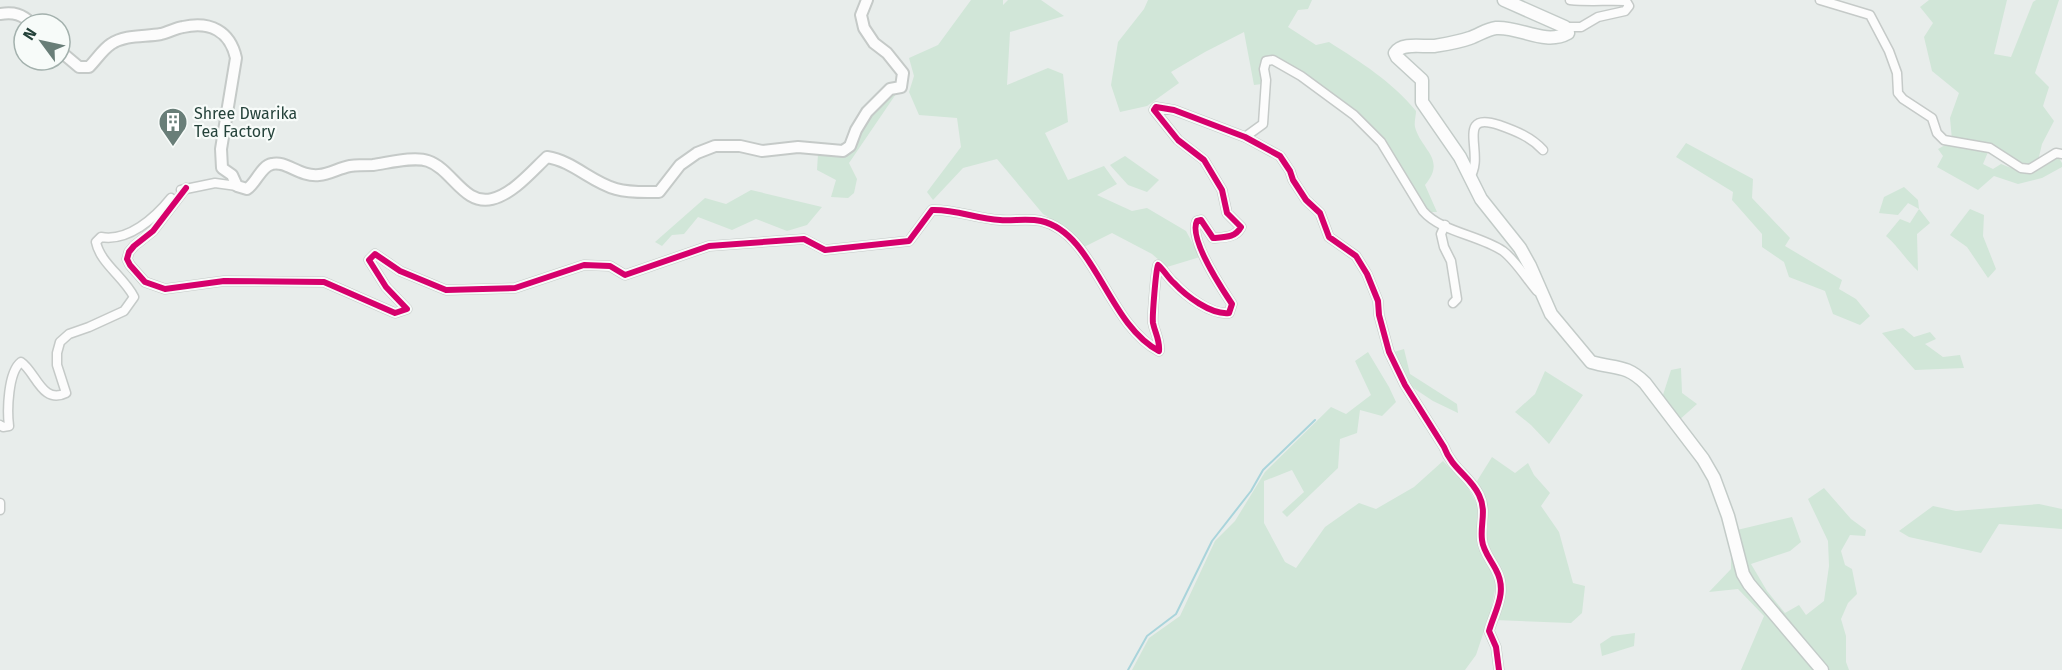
<svg xmlns="http://www.w3.org/2000/svg" width="2062" height="670" viewBox="0 0 2062 670" font-family="'Fira Sans',sans-serif">
  <rect width="100%" height="100%" fill="#e8edeb"/>
  <g fill="#d1e6d8">
    <polygon points="971,0 1003,0 1003,5 1008,0 1041,0 1064,16 1010,32 1007,85 1048,68 1063,74 1068,122 1045,133 1068,180 1104,166 1117,184 1097,195 1132,211 1147,208 1186,231 1200,257 1167,267 1152,254 1112,233 1084,247 1065,227 1043,214 997,159 963,168 933,200 927,192 961,147 957,118 919,115 909,92 914,76 909,58 938,45"/>
    <path d="M1148,0H1312L1308,9L1298,10L1288,27L1316,45L1329,42C1362,63 1391,81 1416,111C1416,116 1414,122 1415,127C1421,150 1447,159 1425,185L1437,212H1428L1418,193L1396,162L1384,139L1356,110L1289,64L1273,56L1263,59L1260,69L1262,84L1254,85L1244,32L1205,52L1171,72L1179,83L1147,106L1120,112L1111,85L1118,42L1144,9Z"/>
    <polygon points="1929,0 2007,0 1994,54 2011,57 2033,2 2036,0 2059,0 2035,73 2049,87 2043,106 2054,121 2042,144 2038,161 2029,165 2022,166 2008,156 1952,140 1950,118 1959,93 1932,71 1924,37 1933,23 1920,7"/>
    <path d="M898,91L849,163L857,179L854,193L848,198L831,197L836,180L817,170L818,154L842,155C859,131 872,105 898,91Z"/>
    <polygon points="1686,143 1753,179 1752,198 1790,238 1785,246 1842,280 1839,289 1856,299 1870,316 1860,325 1833,314 1825,291 1789,277 1784,262 1762,247 1762,234 1732,200 1733,192 1676,157"/>
    <path d="M1947,144L1978,148L1988,152L1983,164L1993,169L2001,164C2027,175 2034,168 2057,155L2062,163V167L2042,178L2018,184L1994,176L1978,190L1937,167L1943,156L1938,149Z"/>
    <polygon points="1125,156 1159,180 1147,192 1128,185 1110,165"/>
    <path d="M1904,187L1918,200L1919,209L1930,223L1917,234L1918,271C1906,260 1898,246 1886,236L1900,219L1910,223L1919,209L1908,203L1898,215L1879,213L1884,197Z"/>
    <polygon points="751,190 822,207 807,225 787,231 756,219 732,230 698,217 684,234 672,235 662,246 655,242 705,198 726,204"/>
    <polygon points="1970,209 1984,215 1983,236 1996,269 1988,278 1967,247 1950,235"/>
    <polygon points="1903,328 1914,337 1930,332 1936,339 1925,344 1943,357 1960,355 1964,368 1915,370 1882,333"/>
    <polygon points="1404,349 1410,374 1457,404 1458,413 1433,401 1406,383 1394,352"/>
    <polygon points="1368,352 1389,387 1396,402 1382,416 1360,410 1357,433 1340,439 1338,468 1287,517 1282,512 1304,492 1292,470 1264,481 1264,523 1285,562 1296,568 1325,527 1359,503 1376,509 1414,487 1443,461 1466,484 1478,506 1480,550 1493,573 1496,585 1491,610 1476,655 1465,670 1132,670 1149,638 1180,616 1215,541 1235,521 1265,472 1331,407 1346,414 1371,395 1355,361"/>
    <polygon points="1681,368 1682,393 1697,404 1678,421 1662,398 1671,370"/>
    <polygon points="1545,371 1583,395 1549,444 1531,425 1515,412 1535,394"/>
    <polygon points="1492,457 1515,473 1528,463 1534,475 1550,493 1541,506 1559,532 1573,583 1585,586 1582,613 1571,623 1495,620 1503,599 1485,541 1488,527 1487,508 1477,481"/>
    <polygon points="1824,488 1851,519 1866,530 1865,536 1850,535 1841,551 1845,565 1852,569 1857,594 1848,603 1841,619 1846,636 1846,662 1849,670 1827,670 1754,585 1746,570 1737,530 1792,517 1801,542 1790,551 1751,564 1767,591 1785,613 1799,605 1806,615 1824,601 1829,566 1828,541 1808,499"/>
    <polygon points="2039,504 2062,509 2062,529 1999,524 1981,553 1909,537 1899,531 1933,506 1956,511"/>
    <polygon points="1731,556 1735,556 1814,670 1741,670 1764,616 1738,589 1709,592 1731,569"/>
    <polygon points="1635,633 1634,646 1602,656 1600,644 1612,636"/>
  </g>
  <g fill="none" stroke-linecap="round" stroke-linejoin="round">
    <polyline stroke="#a9d4db" stroke-width="2" points="1128,670 1147,636 1176,614 1212,541 1251,491 1263,470 1315,420"/>
    <g stroke="#c5cac8" stroke-width="11">
      <g id="minor">
        <polyline points="1820,0 1870,15 1889,51 1897,73 1898,93 1903,99 1932,118 1937,133 1944,140 1990,148 2021,168 2030,169 2056,153 2062,154"/>
        <path d="M1565,27H1581L1598,17L1625,11L1629,6L1626,1C1608,0 1589,2 1570,0"/>
        <path d="M1245,137L1263,124L1266,80L1264,69L1266,61L1273,60L1301,76L1354,115L1381,142L1423,211C1441,232 1479,235 1503,251C1516,261 1526,278 1537,291"/>
        <path d="M1469,178C1487,157 1453,110 1499,125C1516,131 1531,137 1543,150"/>
        <path d="M186,188L153,231L134,246L129,252L127,259L130,265L145,282L165,289L224,281L324,282L395,313L407,309L386,287L369,260L375,254L400,271L446,290L515,288L584,265L610,266L625,275L709,246L804,239L825,250L909,241L932,210C955,209 977,219 1000,220C1013,221 1028,218 1041,221C1095,233 1107,324 1159,351C1160,340 1155,333 1153,323C1152,317 1156,269 1158,265C1164,270 1168,278 1174,283C1186,296 1211,315 1229,313L1232,304C1222,289 1188,238 1197,221L1201,220L1213,238C1225,237 1235,238 1241,227L1227,213L1222,190L1204,160L1178,140L1154,110L1156,107L1174,110L1245,137L1280,156L1290,171L1293,180L1306,200L1320,213L1329,237L1356,256L1367,274L1378,301L1379,315L1389,352L1405,385L1444,447C1452,469 1470,476 1479,495C1487,511 1480,524 1482,540C1483,551 1491,560 1496,570C1508,592 1495,610 1489,631L1496,647L1499,670"/>
        <polyline points="181,190 215,183 237,186"/>
        <polyline points="1445,225 1441,234 1444,247 1451,261 1457,299 1453,303"/>
        <path d="M0,425L3,427L9,426C7,410 8,372 21,362C36,372 42,405 66,393L57,365V353L60,342L69,334L89,327L124,311L134,297C124,277 100,263 96,242L101,237C128,242 155,218 171,198"/>
        <polyline points="0,503 0,510"/>
      </g>
    </g>
    <g stroke="#c5cac8" stroke-width="14">
      <g id="tertiary">
        <path d="M0,14C14,12 22,14 32,24"/>
        <path d="M60,51L79,67H89C96,60 103,49 111,44C126,34 145,37 161,34C169,32 176,28 183,27C210,21 230,31 236,58L221,149L222,168L232,175L237,186L247,189C257,182 261,166 272,164C286,160 299,177 319,175C330,174 339,168 350,166C358,165 365,165 373,165C388,163 414,156 428,161C452,169 464,206 492,199C513,194 532,171 547,157C573,161 591,182 616,189C630,193 644,192 659,192L680,165L697,153L715,146H740L762,151L798,147L843,151L850,146L856,130L867,112L890,89L901,87L903,73L887,53L874,43L864,28L861,15L867,0"/>
      </g>
    </g>
    <g stroke="#c3cbc8" stroke-width="15">
      <path id="secondary" d="M1504,0L1565,27L1568,33C1545,46 1519,26 1496,28C1487,29 1479,35 1470,38C1459,42 1446,44 1434,46C1423,47 1402,42 1395,53L1397,57L1422,80V102L1460,157L1481,199L1520,248L1530,266L1551,314L1591,362C1615,369 1626,364 1645,383L1703,459L1714,478L1728,516L1743,574L1749,584L1822,670"/>
    </g>
    <use href="#minor" stroke="#fcfcfc" stroke-width="8"/>
    <use href="#tertiary" stroke="#fcfcfc" stroke-width="10"/>
    <use href="#secondary" stroke="#fcfcfc" stroke-width="12"/>
    <g stroke="#f7fbf9" stroke-width="10">
      <path id="cycleway" d="M186,188L153,231L134,246L129,252L127,259L130,265L145,282L165,289L224,281L324,282L395,313L407,309L386,287L369,260L375,254L400,271L446,290L515,288L584,265L610,266L625,275L709,246L804,239L825,250L909,241L932,210C955,209 977,219 1000,220C1013,221 1028,218 1041,221C1095,233 1107,324 1159,351C1160,340 1155,333 1153,323C1152,317 1156,269 1158,265C1164,270 1168,278 1174,283C1186,296 1211,315 1229,313L1232,304C1222,289 1188,238 1197,221L1201,220L1213,238C1225,237 1235,238 1241,227L1227,213L1222,190L1204,160L1178,140L1154,110L1156,107L1174,110L1245,137L1280,156L1290,171L1293,180L1306,200L1320,213L1329,237L1356,256L1367,274L1378,301L1379,315L1389,352L1405,385L1444,447C1452,469 1470,476 1479,495C1487,511 1480,524 1482,540C1483,551 1491,560 1496,570C1508,592 1495,610 1489,631L1496,647L1499,670"/>
    </g>
    <use href="#cycleway" stroke="#d6006c" stroke-width="6"/>
  </g>
  <defs>
    <g id="building-pin" transform="scale(1.5)"><path d="M0 17L-7.5 6A9.5 9.5 0 1 1 7.5 6Z" fill="#697e78" stroke="#f7fbf9"/><path d="M-4-6H4V6H1V3H-1V6H-4ZM-2.5-4.3h1.7v1.8h-1.7ZM.8-4.3h1.7v1.8H.8ZM-2.5-1h1.7V.8h-1.7ZM.8-1h1.7V.8H.8Z" fill="#fff"/></g>
  </defs>
  <g fill-rule="evenodd">
    <use href="#building-pin" x="173" y="122"/>
  </g>
  <g text-anchor="middle" stroke-width="4.5" stroke-linejoin="round" paint-order="stroke">
    <g font-size="16" fill="#24423a" stroke="#f7fbf9" text-anchor="start">
      <text x="194" y="119">Shree Dwarika<tspan x="194" dy="18">Tea Factory</tspan></text>
    </g>
  </g>
  <g transform="translate(42 42) rotate(303)"><circle r="28" fill="#f7fbf9" stroke="#a3b1ad" stroke-width="1.5"/>
  <path d="M0-4.5L10 22L0 15L-10 22Z" fill="#697e78"/>
  <text y="-9" font-size="16" font-weight="bold" text-anchor="middle" fill="#24423a">N</text>
  </g>
</svg>
